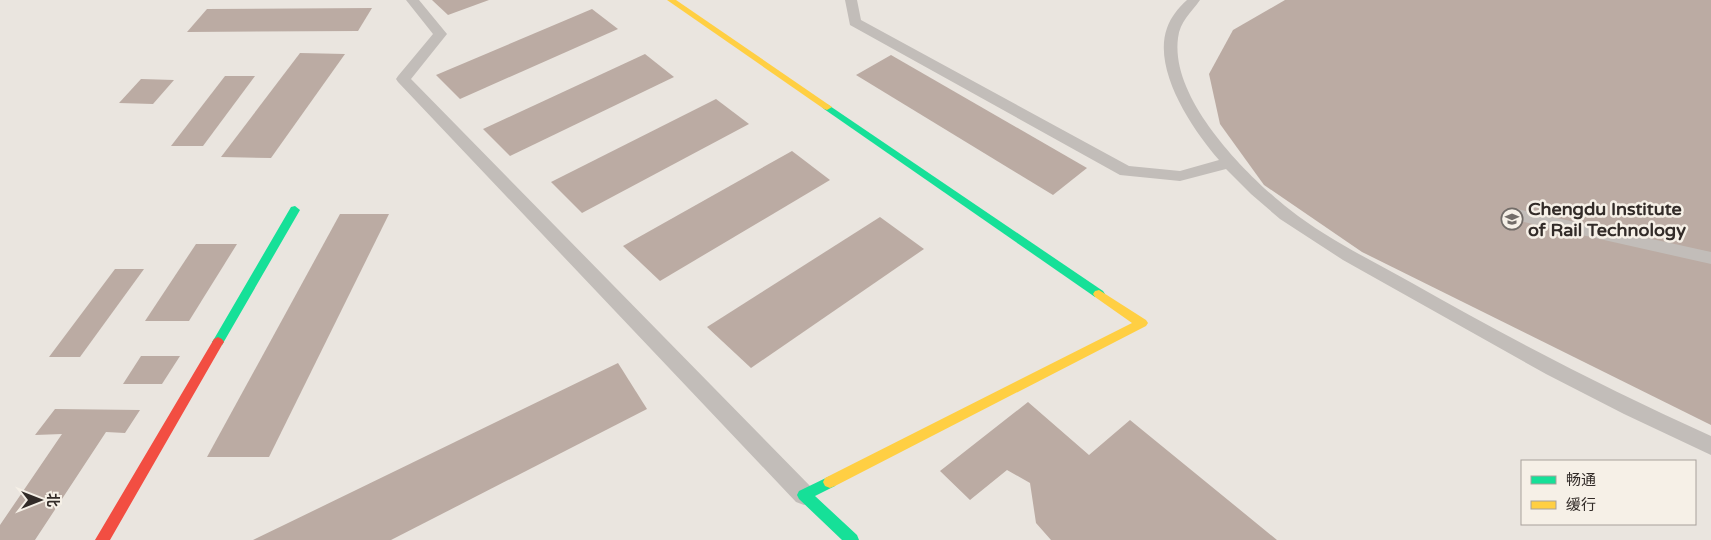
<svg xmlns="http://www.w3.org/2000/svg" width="1711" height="540" viewBox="0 0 1711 540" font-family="'Varela Round','Noto Sans SC',sans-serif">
  <rect width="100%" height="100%" fill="#eae5df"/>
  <g fill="#bbaba3">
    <polygon points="432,0 489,0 448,15"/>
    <polygon points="1285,0 1711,0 1711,425 1362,252 1264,185 1220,124 1209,74 1233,30"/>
    <polygon points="372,8 358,31 187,32 207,9"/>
    <polygon points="592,9 618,29 460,99 436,75"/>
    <polygon points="300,53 345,54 271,158 221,157"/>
    <polygon points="645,54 674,77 510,156 483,129"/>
    <polygon points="891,55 1087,168 1053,195 856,75"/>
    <polygon points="225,76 255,76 203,146 171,146"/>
    <polygon points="141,79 174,80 153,104 119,103"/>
    <polygon points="716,99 749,124 582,213 551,182"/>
    <polygon points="792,151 830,180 660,281 623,246"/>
    <polygon points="340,214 389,214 269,457 207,457"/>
    <polygon points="880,217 924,249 751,368 707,327"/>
    <polygon points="196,244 237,244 189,321 145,321"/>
    <polygon points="115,269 144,269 80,357 49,357"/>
    <polygon points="141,356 180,356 162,384 123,384"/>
    <polygon points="618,363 647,409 391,540 253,540"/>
    <polygon points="1028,402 1089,455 1130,420 1277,540 1051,540 1036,523 1030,483 1007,470 970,500 940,471"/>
    <polygon points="55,409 140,410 125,433 106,432 35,540 0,540 0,525 62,434 35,435"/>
  </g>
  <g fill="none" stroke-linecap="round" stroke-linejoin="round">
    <g fill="#c2bdb9" fill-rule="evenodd">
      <polygon points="406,0 419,0 447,34 411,79 812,488 815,495 812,502 804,505 796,502 398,82 396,79 398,76 433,34"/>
      <path d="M845,0H857L861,20L1129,166L1180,171L1219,160C1193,130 1152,70 1167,28C1171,17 1178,8 1187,0H1200C1191,13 1180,21 1178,38C1170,99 1246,175 1289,209C1327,239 1371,260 1412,283C1510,339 1609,390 1711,436V455L1624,414L1546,374L1343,260L1280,219L1251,194L1226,169L1180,181L1120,175L850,25Z"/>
      <polygon points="1512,208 1711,252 1711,264 1506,218 1504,214 1506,210"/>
    </g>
    <g fill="#16e098" fill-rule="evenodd">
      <polygon points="827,104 1103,291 1105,294 1103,297 1095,297 824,109 822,107"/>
      <polygon points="295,206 300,210 222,345 214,345 212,342 214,339 291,207"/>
      <polygon points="830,476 835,478 837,482 835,486 815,496 857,535 859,540 842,540 799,499 797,495 799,491"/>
    </g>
    <g fill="#ffcf43" fill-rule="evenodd">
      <polygon points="667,0 676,0 832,107 827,110 824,109"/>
      <polygon points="1099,290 1146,320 1148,323 1146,326 835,486 830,488 825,486 823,482 825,478 1132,323 1095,297 1093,294 1095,291"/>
    </g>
    <polygon fill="#f24e42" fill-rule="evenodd" points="218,337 222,339 224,342 222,345 110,540 95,540 214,339"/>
  </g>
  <defs>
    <g id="school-ring" transform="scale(1.125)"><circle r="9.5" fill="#f6f0e7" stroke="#726c68" stroke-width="1.5"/><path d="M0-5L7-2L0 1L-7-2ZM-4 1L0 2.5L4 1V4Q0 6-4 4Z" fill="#726c68"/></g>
  </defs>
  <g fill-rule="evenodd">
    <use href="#school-ring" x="1512" y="219"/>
  </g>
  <g text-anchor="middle" stroke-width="5" stroke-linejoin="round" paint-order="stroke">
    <g font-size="18" font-weight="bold" fill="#322b28" stroke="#f6f0e7" text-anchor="start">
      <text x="1528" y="215">Chengdu Institute<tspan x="1528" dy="21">of Rail Technology</tspan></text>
    </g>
  </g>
  <rect x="1521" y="460" width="175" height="65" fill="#f6f0e7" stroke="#a8a19b"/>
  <rect x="1531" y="476" width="25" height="8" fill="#16e098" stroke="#a8a19b"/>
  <text x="1566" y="485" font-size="15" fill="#322b28">畅通</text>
  <rect x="1531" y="501" width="25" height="8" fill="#ffcf43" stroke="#a8a19b"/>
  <text x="1566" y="510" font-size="15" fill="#322b28">缓行</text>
  <g transform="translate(40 500) rotate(90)" stroke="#f6f0e7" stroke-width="4" paint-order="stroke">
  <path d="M0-4L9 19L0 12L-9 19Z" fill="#322b28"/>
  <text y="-8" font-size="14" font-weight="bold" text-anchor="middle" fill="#322b28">北</text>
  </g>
</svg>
